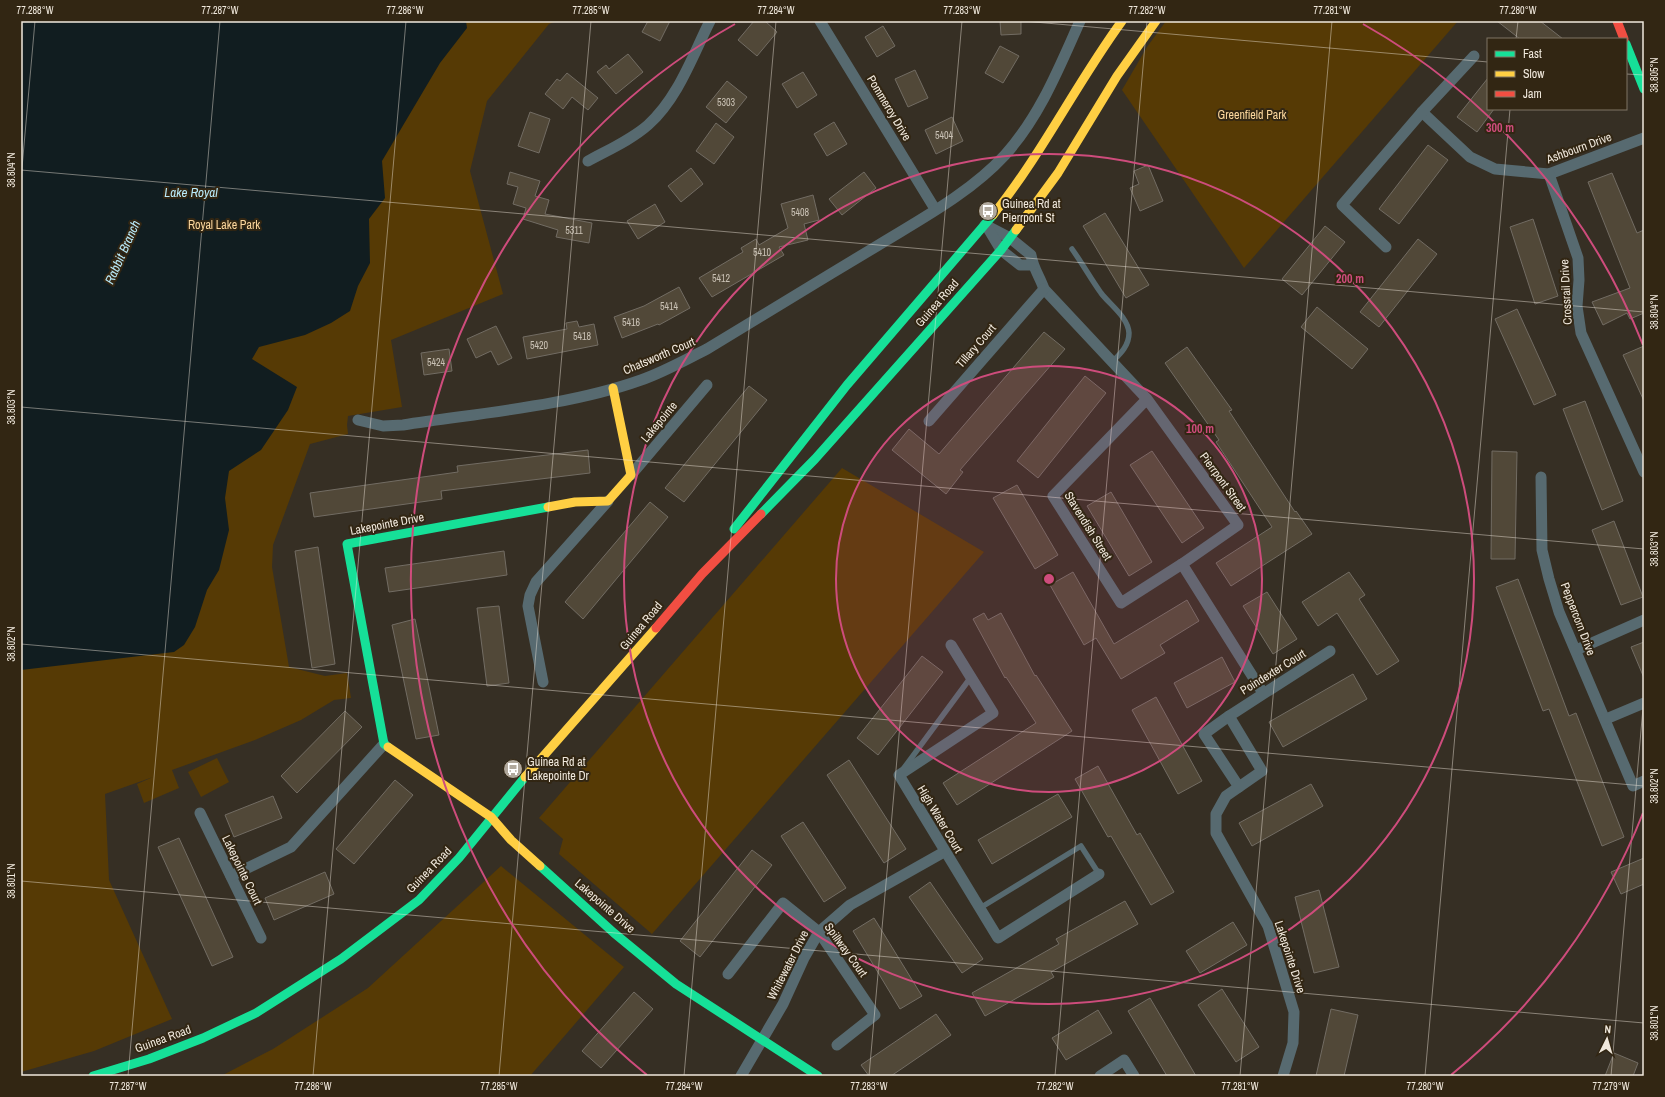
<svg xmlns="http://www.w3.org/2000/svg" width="1665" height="1097" viewBox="0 0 1665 1097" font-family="'Archivo Narrow',sans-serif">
  <rect width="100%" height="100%" fill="#362f24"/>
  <g fill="#563a05">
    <polygon points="21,21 557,21 549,24 487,101 470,171 503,294 391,340 402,407 348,416 347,425 348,434 310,444 273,545 272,567 289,667 325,676 347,673 351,698 334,700 301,720 255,740 172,770 179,788 144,803 137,784 153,777 105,794 109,880 172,1019 94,1051 21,1072"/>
    <polygon points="1166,21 1458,21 1244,268 1122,90 1147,47"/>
    <polygon points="842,468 984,552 652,934 559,854 563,839 539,818"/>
    <polygon points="217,758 229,782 201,797 188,772"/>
    <polygon points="501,866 624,967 530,1076 221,1076 273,1049 368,988"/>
  </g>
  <polygon fill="#111d20" points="21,21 466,21 467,28 440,63 382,161 385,198 369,219 370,263 358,286 350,311 331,323 305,335 259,347 252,359 297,387 288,410 261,450 229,471 225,498 229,530 219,570 207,590 195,627 184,645 174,652 21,670"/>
  <g fill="#514838" stroke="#726c63">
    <polygon points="648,21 670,21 660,41 642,32"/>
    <polygon points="754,21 765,21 777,32 757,56 738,40"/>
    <polygon points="1000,21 1021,21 1021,34 1001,35"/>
    <polygon points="1497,21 1540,21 1563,39 1520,39"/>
    <polygon points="883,26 895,46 877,57 865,37"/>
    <polygon points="1000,46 1019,56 1003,83 985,73"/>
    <polygon points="628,54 643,72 616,94 597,72 606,65 609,69"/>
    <polygon points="915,70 928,98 908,107 895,79"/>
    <polygon points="803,72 817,95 797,108 782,84"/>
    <polygon points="567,73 598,98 588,110 572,97 563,109 545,94 557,79 560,81"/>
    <polygon points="1488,78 1488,109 1494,109 1477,132 1457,117"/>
    <polygon points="727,81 747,97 726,123 706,107"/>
    <polygon points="530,112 550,119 539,153 518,146"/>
    <polygon points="952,117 963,141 936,154 925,130"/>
    <polygon points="834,122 847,144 827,156 814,134"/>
    <polygon points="716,123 734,137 714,164 696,151"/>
    <polygon points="1428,145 1448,160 1399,224 1379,209"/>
    <polygon points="1148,165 1163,201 1140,211 1130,188 1139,184 1134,171"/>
    <polygon points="691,168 703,184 681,202 668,186"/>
    <polygon points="510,172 540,181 535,196 549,200 545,214 592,223 589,243 556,237 558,230 523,219 526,208 513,204 518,187 507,184"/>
    <polygon points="864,172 876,188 842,215 829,199"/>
    <polygon points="1612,173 1637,233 1644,230 1644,313 1630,319 1627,313 1603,325 1592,302 1630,288 1588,182"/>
    <polygon points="813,195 819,220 804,224 808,240 779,247 784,255 712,297 699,278 743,252 741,248 756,239 759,245 788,228 781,204"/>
    <polygon points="655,204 665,222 638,239 627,221"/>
    <polygon points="1105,213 1149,285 1126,298 1083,226"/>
    <polygon points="1533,219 1558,296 1535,304 1510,227"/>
    <polygon points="1325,226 1345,242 1302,295 1282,279"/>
    <polygon points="1418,239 1437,254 1379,327 1360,312"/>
    <polygon points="679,287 690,308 659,325 658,324 622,338 614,317 644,306"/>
    <polygon points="1317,307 1368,349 1352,369 1301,327"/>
    <polygon points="1517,309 1556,395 1534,405 1495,319"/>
    <polygon points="577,321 579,327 594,324 598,345 527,359 523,337 567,329 566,323"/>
    <polygon points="496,326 512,358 498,365 491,351 476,358 467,339"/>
    <polygon points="1044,332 1065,349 960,470 963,472 946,494 892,450 909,429 939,454"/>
    <polygon points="1644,346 1644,401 1623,355"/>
    <polygon points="1187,347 1232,410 1229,411 1295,512 1296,511 1312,534 1231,586 1216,563 1272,527 1216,442 1219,440 1165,363"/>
    <polygon points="449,349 452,371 424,375 421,353"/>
    <polygon points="1085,376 1106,393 1038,478 1017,461"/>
    <polygon points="749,386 767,400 684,502 665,488"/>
    <polygon points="1585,401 1623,501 1602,510 1563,409"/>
    <polygon points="588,450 590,473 441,491 442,499 314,517 310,493 458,472 457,466"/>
    <polygon points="1152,451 1204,528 1182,543 1130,465"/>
    <polygon points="1492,451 1517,452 1515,559 1491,559"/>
    <polygon points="1017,485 1058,555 1035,569 993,498"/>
    <polygon points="1111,492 1152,562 1129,576 1087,506"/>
    <polygon points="650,502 668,517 583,619 565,602"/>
    <polygon points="1614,521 1643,597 1621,605 1592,530"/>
    <polygon points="318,547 335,664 312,668 295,551"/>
    <polygon points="504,551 507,575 389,592 385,568"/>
    <polygon points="1073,572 1114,644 1187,600 1199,621 1160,645 1165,653 1121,679 1096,638 1084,645 1050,585"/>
    <polygon points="1349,572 1365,595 1359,599 1399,661 1377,675 1337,613 1318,626 1302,602"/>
    <polygon points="1518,579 1569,716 1576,713 1624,837 1602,846 1549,709 1543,711 1496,587"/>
    <polygon points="1267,592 1297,639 1273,654 1243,606"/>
    <polygon points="499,606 509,683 487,686 477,608"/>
    <polygon points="984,613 988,620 1001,613 1035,676 1036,675 1072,731 957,805 943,783 1036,723 1006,677 1005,678 973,619"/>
    <polygon points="415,619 439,735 416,739 392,625"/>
    <polygon points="1644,642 1644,678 1631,647"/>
    <polygon points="922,656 943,672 878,755 857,738"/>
    <polygon points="1222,657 1235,682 1187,708 1174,683"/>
    <polygon points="1353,674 1367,699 1283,747 1269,722"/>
    <polygon points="1156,697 1202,781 1178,794 1132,710"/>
    <polygon points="345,711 362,727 297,793 281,776"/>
    <polygon points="849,760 906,849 884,863 827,775"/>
    <polygon points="1098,766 1137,835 1140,833 1174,892 1151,905 1111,836 1108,837 1075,779"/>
    <polygon points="395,780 413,795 354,864 336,849"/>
    <polygon points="1311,784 1323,806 1252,846 1239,823"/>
    <polygon points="1058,794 1072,817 992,864 978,840"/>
    <polygon points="273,796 282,818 234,837 225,815"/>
    <polygon points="803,822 846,888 824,902 781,836"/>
    <polygon points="179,838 233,957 212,966 158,847"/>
    <polygon points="752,850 772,865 700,957 680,941"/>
    <polygon points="1644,858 1644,884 1621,894 1611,872"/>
    <polygon points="325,872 334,894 274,920 265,898"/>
    <polygon points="930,882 983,959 962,973 909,897"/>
    <polygon points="1319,890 1339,967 1314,973 1295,897"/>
    <polygon points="1125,901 1138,924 1051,972 1054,977 985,1016 972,993 1059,944 1056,939"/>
    <polygon points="874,918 922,996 900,1009 853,931"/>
    <polygon points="1233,922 1247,945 1200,973 1186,951"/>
    <polygon points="1222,989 1259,1047 1236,1062 1198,1005"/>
    <polygon points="634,992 653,1009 601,1068 582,1051"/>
    <polygon points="1150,998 1196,1076 1167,1076 1128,1011"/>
    <polygon points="1331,1009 1358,1015 1344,1076 1316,1076"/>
    <polygon points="1098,1010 1112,1033 1066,1060 1052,1038"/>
    <polygon points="936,1014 951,1035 891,1076 869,1076 861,1065"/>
    <polygon points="1614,1053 1638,1063 1633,1076 1605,1076"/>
  </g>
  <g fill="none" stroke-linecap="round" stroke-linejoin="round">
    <g stroke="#576a70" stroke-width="5.5">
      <path d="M1072,249C1082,263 1091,279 1101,293C1110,305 1128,317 1129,333C1129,346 1120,354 1112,362"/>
      <polyline points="904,768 971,677"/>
      <polyline points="980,908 1081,846 1099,874"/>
    </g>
    <g stroke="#576a70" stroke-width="11">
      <polyline points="820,21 935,209"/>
      <polyline points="1422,112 1470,157 1495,169 1549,174 1644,138"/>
      <path d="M588,161C608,150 631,140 648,125C678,98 692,57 710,21"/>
      <polyline points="1549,174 1578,258 1579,280 1577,306 1581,333 1644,472"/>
      <path d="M985,225L1010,238L1031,255C1033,268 1040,277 1044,289L1147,399L1238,525L1182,564L1121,603L1053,496L1147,399"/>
      <polyline points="986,225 1001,250 1020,265 1032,265"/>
      <polyline points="1386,247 1342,205 1422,112 1474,56"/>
      <path d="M358,420L383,426L403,425C479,413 568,406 641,380C664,372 685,360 707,349C763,315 820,280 877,246C921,219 970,193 1005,155C1040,116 1059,68 1080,21"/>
      <polyline points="929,421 1044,289"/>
      <polyline points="631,475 707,385"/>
      <polyline points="1541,477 1542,550 1549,579 1559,612 1633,786 1644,781"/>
      <polyline points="1182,564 1263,693"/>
      <polyline points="951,645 993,713 899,775 998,938 1099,874"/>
      <polyline points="1576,650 1644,620"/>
      <polyline points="543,682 528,606 530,595 536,582 608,501"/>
      <polyline points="1229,716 1204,734 1239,787"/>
      <polyline points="1606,719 1644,703"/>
      <polyline points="200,813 261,938"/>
      <polyline points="231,876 291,847 384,744"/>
      <polyline points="728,974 783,903 819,932 875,1015 837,1045"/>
      <polyline points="741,1076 783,1004 804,958 819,932 850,905 944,852"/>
      <polyline points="1100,1076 1124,1060 1134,1076"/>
      <polyline points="1283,1076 1293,1043 1294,1012 1268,926 1216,833 1216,814 1226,796 1262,771 1229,716 1330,651"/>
    </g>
    <g stroke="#16e098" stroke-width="9">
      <polyline points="1626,44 1644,89"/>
      <polyline points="761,514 815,459 1001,250 1016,230"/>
      <polyline points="734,529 847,385 993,215"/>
      <polyline points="388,747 384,744 347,544 548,507"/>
      <polyline points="540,866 614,933 676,984 818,1076"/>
      <polyline points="93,1076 149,1059 203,1038 256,1013 341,959 419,900 459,858 525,777"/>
    </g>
    <g stroke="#ffcf43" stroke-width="9">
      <path d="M993,215C1042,154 1076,84 1122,21"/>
      <polyline points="1016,230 1058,173 1117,76 1156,21"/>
      <polyline points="548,507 575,502 608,501 631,475 613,388"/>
      <polyline points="388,747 491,817 511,840 540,866"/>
      <polyline points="525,777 656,628"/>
    </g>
    <g stroke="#f24e42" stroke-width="9">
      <polyline points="1617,21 1624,39"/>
      <polyline points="656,628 702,574 761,514"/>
    </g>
  </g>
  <path fill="none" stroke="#f1e9dd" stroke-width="1" stroke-opacity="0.45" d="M1023,21L1488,62M1516,39L1518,21M1626,74L1644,75M21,170L1644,312M21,179L35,21M21,407L1644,549M21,644L1644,786M21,881L1644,1023M128,1076L220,21M313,1076L406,21M499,1076L591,21M684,1076L776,21M869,1076L962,21M1055,1076L1147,21M1240,1076L1332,21M1425,1076L1510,109M1611,1076L1644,696"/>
  <circle cx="1049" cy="579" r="213" fill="#ce4c7c" fill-opacity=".12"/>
  <g fill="none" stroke="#ce4c7c" stroke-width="2">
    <circle cx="1049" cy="579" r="213"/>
    <circle cx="1049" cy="579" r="425"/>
    <path d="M1643 813A638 638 0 0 1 1451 1075M647 1075A638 638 0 0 1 735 24M1363 24A638 638 0 0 1 1643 345"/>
  </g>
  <defs>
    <g id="bus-disc" transform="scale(1)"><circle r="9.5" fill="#b0a89c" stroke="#322613"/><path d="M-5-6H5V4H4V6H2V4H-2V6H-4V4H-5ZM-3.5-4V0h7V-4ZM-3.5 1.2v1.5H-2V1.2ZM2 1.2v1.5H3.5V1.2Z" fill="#fff"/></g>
  </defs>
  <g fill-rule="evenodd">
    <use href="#bus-disc" x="988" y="211"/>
    <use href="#bus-disc" x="513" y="769"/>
  </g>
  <g text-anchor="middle" stroke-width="4" stroke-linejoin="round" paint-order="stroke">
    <g font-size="10" fill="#c9c1b4">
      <text x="726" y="106">5303</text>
      <text x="944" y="139">5404</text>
      <text x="800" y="216">5408</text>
      <text x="574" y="234">5311</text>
      <text x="762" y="256">5410</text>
      <text x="721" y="282">5412</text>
      <text x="669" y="310">5414</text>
      <text x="631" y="326">5416</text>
      <text x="582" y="340">5418</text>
      <text x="539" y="349">5420</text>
      <text x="436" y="366">5424</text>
    </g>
    <g font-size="12" fill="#f1e9dd" stroke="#322613">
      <text transform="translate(889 108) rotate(59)" y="4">Pommeroy Drive</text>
      <text transform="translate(1579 148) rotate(-20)" y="4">Ashbourn Drive</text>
      <text transform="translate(1566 292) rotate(-93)" y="4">Crossrail Drive</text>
      <text transform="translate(937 303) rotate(-49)" y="4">Guinea Road</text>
      <text transform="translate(976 346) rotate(-49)" y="4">Tillary Court</text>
      <text transform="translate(659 356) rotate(-23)" y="4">Chatsworth Court</text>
      <text transform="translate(659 422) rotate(-50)" y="4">Lakepointe</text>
      <text transform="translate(1223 482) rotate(54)" y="4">Pierrpont Street</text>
      <text transform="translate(387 524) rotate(-11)" y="4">Lakepointe Drive</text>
      <text transform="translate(1088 526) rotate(58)" y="4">Stavendish Street</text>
      <text transform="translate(1578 619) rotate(69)" y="4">Peppercorn Drive</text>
      <text transform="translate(641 626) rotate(-50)" y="4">Guinea Road</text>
      <text transform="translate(1273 672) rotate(-32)" y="4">Poindexter Court</text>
      <text transform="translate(940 819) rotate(59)" y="4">High Water Court</text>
      <text transform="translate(242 870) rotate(64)" y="4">Lakepointe Court</text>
      <text transform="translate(429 870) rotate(-46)" y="4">Guinea Road</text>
      <text transform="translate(605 906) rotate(41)" y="4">Lakepointe Drive</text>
      <text transform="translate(846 950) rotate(54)" y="4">Spillway Court</text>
      <text transform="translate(1290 957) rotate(72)" y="4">Lakepointe Drive</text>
      <text transform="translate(788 965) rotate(-63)" y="4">Whitewater Drive</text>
      <text transform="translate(163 1039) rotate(-20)" y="4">Guinea Road</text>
    </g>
    <g font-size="12" fill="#fcd79e" stroke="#322613">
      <text x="1252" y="119">Greenfield Park</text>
      <text x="224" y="229">Royal Lake Park</text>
    </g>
    <g font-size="12" fill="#f1e9dd" stroke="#322613" text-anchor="start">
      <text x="1002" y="208">Guinea Rd at<tspan x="1002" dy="14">Pierrpont St</tspan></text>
      <text x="527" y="766">Guinea Rd at<tspan x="527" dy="14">Lakepointe Dr</tspan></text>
    </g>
    <g font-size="13" font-style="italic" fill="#b9ebfb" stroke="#322613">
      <text x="191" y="197">Lake Royal</text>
      <text transform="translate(122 252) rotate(-66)" y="5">Rabbit Branch</text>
    </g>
  </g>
  <circle cx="1049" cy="579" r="6" fill="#ce4c7c" stroke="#322613" stroke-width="2"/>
  <g font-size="12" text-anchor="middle" font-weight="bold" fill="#ce4c7c" stroke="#322613" stroke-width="4" stroke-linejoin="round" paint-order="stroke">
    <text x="1500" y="132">300 m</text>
    <text x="1350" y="283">200 m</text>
    <text x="1200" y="433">100 m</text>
  </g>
  <rect width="1665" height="1097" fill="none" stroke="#322613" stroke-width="44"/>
  <rect x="1487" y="38" width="140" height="72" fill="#322613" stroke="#7e7464"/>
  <rect x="1495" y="51" width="20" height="6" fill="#16e098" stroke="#7e7464"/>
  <text x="1523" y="58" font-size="12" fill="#f1e9dd">Fast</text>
  <rect x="1495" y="71" width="20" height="6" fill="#ffcf43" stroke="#7e7464"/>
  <text x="1523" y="78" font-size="12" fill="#f1e9dd">Slow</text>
  <rect x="1495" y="91" width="20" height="6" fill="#f24e42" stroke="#7e7464"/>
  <text x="1523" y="98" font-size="12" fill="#f1e9dd">Jam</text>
  <g transform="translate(1607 1039) rotate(5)" stroke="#322613" stroke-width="3" paint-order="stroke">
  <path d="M0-3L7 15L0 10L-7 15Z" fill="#f1e9dd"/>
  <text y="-6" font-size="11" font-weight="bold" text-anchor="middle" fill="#f1e9dd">N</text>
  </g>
  <rect x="22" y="22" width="1621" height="1053" fill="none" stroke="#f1e9dd" stroke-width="1.5"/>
  <g font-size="10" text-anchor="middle" fill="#f1e9dd">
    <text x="35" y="14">77.288°W</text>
    <text x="220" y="14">77.287°W</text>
    <text x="405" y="14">77.286°W</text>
    <text x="591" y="14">77.285°W</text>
    <text x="776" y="14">77.284°W</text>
    <text x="962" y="14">77.283°W</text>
    <text x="1147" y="14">77.282°W</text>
    <text x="1332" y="14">77.281°W</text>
    <text x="1518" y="14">77.280°W</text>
    <text transform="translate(1654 75) rotate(-90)" y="4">38.805°N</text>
    <text transform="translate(11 170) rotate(-90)" y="4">38.804°N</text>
    <text transform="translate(1654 312) rotate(-90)" y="4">38.804°N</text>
    <text transform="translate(11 407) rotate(-90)" y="4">38.803°N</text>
    <text transform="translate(1654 549) rotate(-90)" y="4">38.803°N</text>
    <text transform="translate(11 644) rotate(-90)" y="4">38.802°N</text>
    <text transform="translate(1654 786) rotate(-90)" y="4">38.802°N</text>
    <text transform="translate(11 881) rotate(-90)" y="4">38.801°N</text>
    <text transform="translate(1654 1023) rotate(-90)" y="4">38.801°N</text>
    <text x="128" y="1090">77.287°W</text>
    <text x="313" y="1090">77.286°W</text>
    <text x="499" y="1090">77.285°W</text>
    <text x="684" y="1090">77.284°W</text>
    <text x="869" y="1090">77.283°W</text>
    <text x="1055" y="1090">77.282°W</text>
    <text x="1240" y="1090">77.281°W</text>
    <text x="1425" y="1090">77.280°W</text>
    <text x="1611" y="1090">77.279°W</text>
  </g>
</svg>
